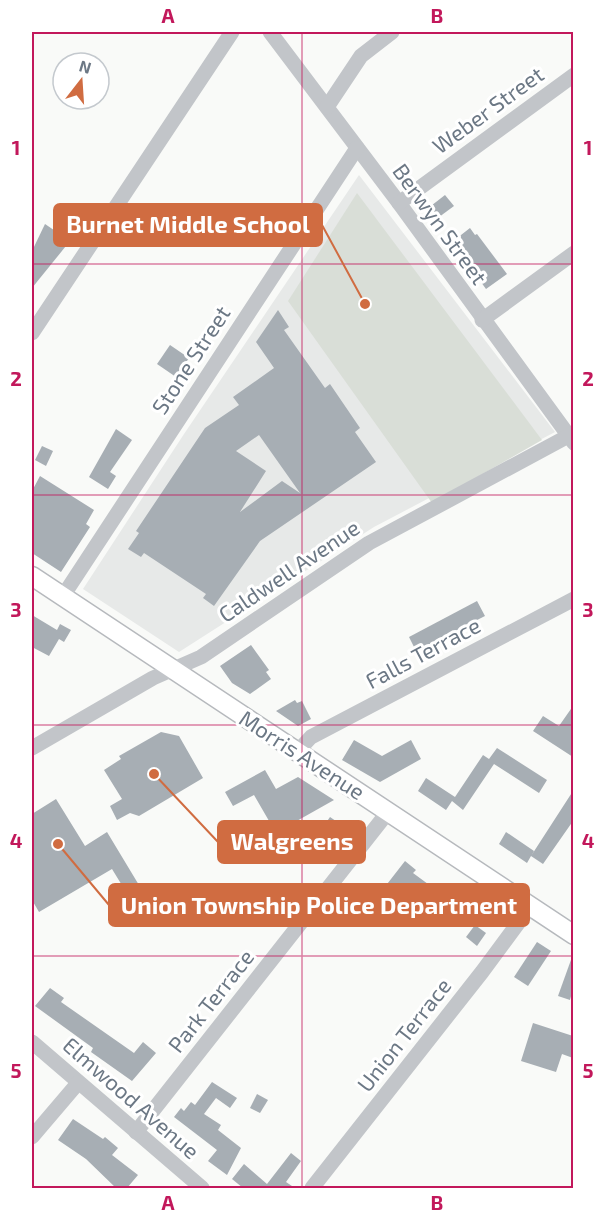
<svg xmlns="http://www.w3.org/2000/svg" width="605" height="1220" viewBox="0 0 605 1220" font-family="'Exo 2',sans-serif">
  <rect width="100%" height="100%" fill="#f9faf8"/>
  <polygon fill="#e7e9e8" points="359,175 555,432 374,527 179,652 83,589 184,434"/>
  <polygon fill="#d9ded7" points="357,193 542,440 432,503 288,301"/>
  <g fill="#a7aeb4" fill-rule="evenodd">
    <polygon points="445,195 454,206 435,220 427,209"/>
    <polygon points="45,224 70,241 32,288 32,251"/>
    <polygon points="470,228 475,235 477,234 507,274 486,289 452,242"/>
    <path d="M278,310L289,327L284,330L325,388L330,384L360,428L355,432L376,462L260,541L214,606L203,598L206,594L144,553L141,557L128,549L139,533L136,531L205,428L239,405L233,397L274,368L256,342ZM259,435L300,493L282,481L240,512L266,471L236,451Z"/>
    <polygon points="170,345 189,358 176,377 157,364"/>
    <polygon points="116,429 132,440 110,472 116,476 108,489 89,477"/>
    <polygon points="42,446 53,451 46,466 35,460"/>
    <polygon points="40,476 94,510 86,524 90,527 61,572 32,553 32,491"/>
    <polygon points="477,601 485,616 416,651 409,637"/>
    <polygon points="32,615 57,630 60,624 71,630 64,642 59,639 49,656 32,647"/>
    <polygon points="251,645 269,670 266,672 271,679 250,694 232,683 220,666"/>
    <polygon points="295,700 297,703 302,701 311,719 298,726 276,711"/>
    <polygon points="573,706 573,757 533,731 543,716 559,726"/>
    <polygon points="161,732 179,736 203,778 139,816 130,813 117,820 110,806 122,799 104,770 121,759 119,756"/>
    <polygon points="354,740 382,756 411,740 421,759 380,782 342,760"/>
    <polygon points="497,748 547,780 539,793 494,764 463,810 452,801 446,810 418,791 426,778 455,797 483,755 489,759"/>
    <polygon points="265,770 276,789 298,777 334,800 295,822 291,830 286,827 276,833 254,795 233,806 225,792"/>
    <polygon points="573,791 573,821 543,864 531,856 527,863 499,844 506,832 534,851 531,856"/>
    <polygon points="56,799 85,846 107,832 154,910 142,918 112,869 39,912 32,900 32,814"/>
    <polygon points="330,817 349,830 331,856 312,843"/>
    <polygon points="405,861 416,870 413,873 447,898 431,919 384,888"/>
    <polygon points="475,925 486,933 477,946 466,937"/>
    <polygon points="537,942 551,951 528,986 514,977"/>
    <polygon points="572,957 573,989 570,1000 558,996"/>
    <polygon points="50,988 64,998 61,1002 134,1053 143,1042 156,1053 132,1081 91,1052 93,1048 35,1006"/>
    <polygon points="533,1023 573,1036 573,1058 562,1054 556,1072 521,1061"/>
    <polygon points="212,1082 237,1098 230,1108 216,1098 204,1114 221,1125 218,1130 241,1148 227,1175 208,1161 217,1150 174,1117 181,1108 184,1111 191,1102 195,1105"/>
    <polygon points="257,1094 268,1100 260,1113 250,1108"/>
    <polygon points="73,1119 103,1139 105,1137 118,1148 112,1155 138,1175 127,1188 116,1188 86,1159 58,1140"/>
    <polygon points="291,1153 301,1161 286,1182 295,1188 243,1188 232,1179 244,1164 267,1184"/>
  </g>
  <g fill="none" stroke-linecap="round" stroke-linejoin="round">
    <g stroke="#b6b9bd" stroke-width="21">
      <polyline id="major" points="32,576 574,935"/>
    </g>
    <g stroke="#c2c5c9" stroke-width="15">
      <polyline points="270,32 399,203 574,443"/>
      <polyline points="327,107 361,56 392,32"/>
      <polyline points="399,203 574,75"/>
      <polyline points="482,320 574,253"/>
      <polyline points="32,333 232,32"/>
      <polyline points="63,596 357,148"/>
      <polyline points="32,748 153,678 201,657 369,543 574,433"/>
      <polyline points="297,752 311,737 574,599"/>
      <polyline points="32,1042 202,1188"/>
      <polyline points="136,1132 388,812"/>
      <polyline points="32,1137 78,1083"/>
      <polyline points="312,1188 482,972 530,907"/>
    </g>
    <use href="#major" stroke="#fff" stroke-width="18"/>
  </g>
  <path fill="none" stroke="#c2185b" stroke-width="1.5" stroke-opacity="0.55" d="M302,32V1188M32,264H574M32,495H574M32,725H574M32,956H574"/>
  <g text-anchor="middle" stroke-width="6" stroke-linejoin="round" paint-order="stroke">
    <g font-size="22" fill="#6c7885" stroke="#fff">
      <text transform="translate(488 110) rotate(-36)" y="8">Weber Street</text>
      <text transform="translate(440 224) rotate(54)" y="8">Berwyn Street</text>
      <text transform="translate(191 360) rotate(-57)" y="8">Stone Street</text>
      <text transform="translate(289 571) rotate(-34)" y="8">Caldwell Avenue</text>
      <text transform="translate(423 653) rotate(-28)" y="8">Falls Terrace</text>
      <text transform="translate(302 755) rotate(33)" y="8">Morris Avenue</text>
      <text transform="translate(211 1001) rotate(-52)" y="8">Park Terrace</text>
      <text transform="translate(404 1035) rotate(-52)" y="8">Union Terrace</text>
      <text transform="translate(131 1098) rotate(41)" y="8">Elmwood Avenue</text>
    </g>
  </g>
  <path fill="none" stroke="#d06c41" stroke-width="2" d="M365 304L322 225M154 774L218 842M58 844L109 905"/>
  <g fill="#d06c41" stroke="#fff" stroke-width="2">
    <circle cx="365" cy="304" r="6"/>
    <circle cx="154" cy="774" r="6"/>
    <circle cx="58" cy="844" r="6"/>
  </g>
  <g fill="#d06c41" stroke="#d06c41" stroke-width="2">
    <rect x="54" y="204" width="268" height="42" rx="6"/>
    <rect x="218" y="821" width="147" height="42" rx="6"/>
    <rect x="109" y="884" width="420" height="42" rx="6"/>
  </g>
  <g font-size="24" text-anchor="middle" font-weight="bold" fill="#fff">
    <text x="188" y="233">Burnet Middle School</text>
    <text x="292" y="850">Walgreens</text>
    <text x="319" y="914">Union Township Police Department</text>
  </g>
  <rect width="605" height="1220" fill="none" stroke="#ffffff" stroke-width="66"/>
  <g transform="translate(81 81) rotate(17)"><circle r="28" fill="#ffffff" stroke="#c4c9ce" stroke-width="1.5"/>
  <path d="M0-4.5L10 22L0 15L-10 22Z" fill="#d06c41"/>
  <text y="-9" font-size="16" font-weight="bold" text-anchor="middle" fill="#6c7885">N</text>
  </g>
  <rect x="33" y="33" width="539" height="1154" fill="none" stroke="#c2185b" stroke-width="2"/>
  <g font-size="20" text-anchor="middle" font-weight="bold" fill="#c2185b">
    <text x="168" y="23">A</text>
    <text x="437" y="23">B</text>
    <text x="16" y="155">1</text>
    <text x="588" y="155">1</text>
    <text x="16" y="386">2</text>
    <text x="588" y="386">2</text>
    <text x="16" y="617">3</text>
    <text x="588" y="617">3</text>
    <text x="16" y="848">4</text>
    <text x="588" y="848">4</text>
    <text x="16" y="1078">5</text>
    <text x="588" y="1078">5</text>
    <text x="168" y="1210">A</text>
    <text x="437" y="1210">B</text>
  </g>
</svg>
